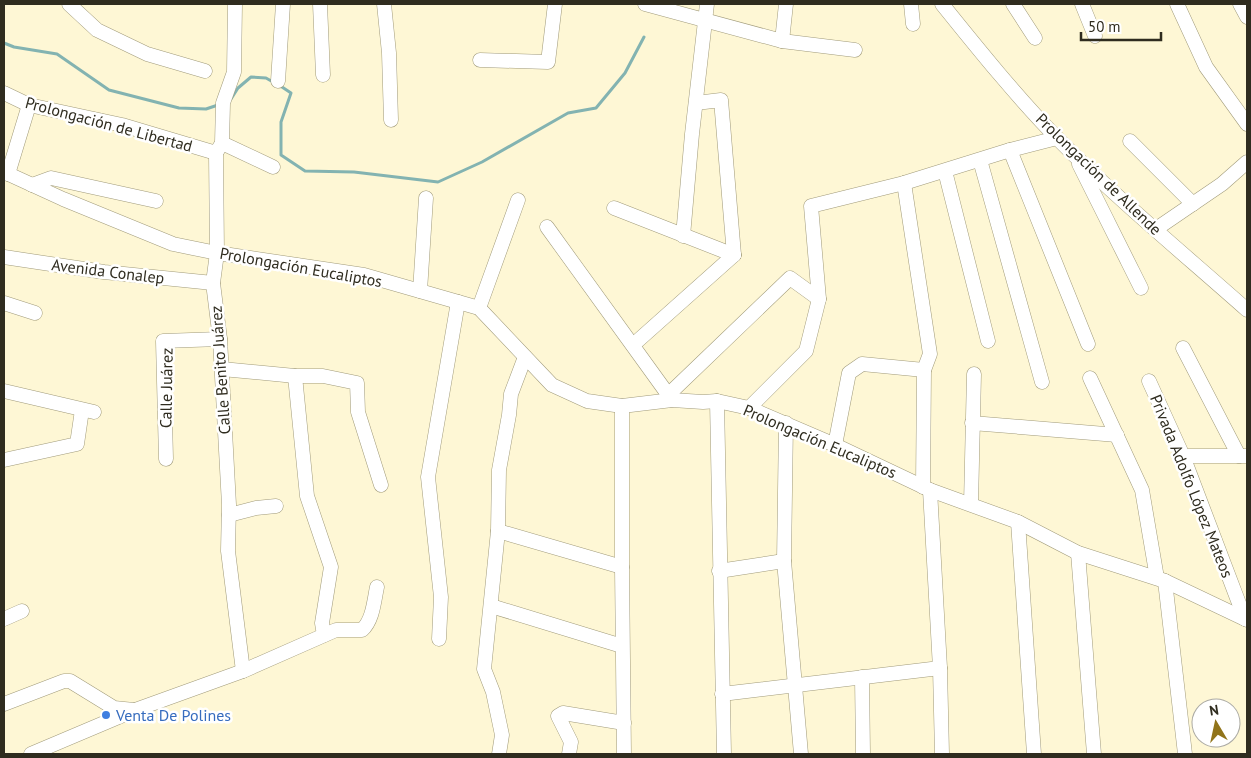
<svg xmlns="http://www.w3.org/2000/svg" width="1251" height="758" viewBox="0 0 1251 758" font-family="'PT Sans',sans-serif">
  <rect width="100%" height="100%" fill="#fef7d5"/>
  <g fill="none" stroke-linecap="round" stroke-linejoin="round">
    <g stroke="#83b3b1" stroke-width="3">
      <polyline points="4,43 14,47 57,54 109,90 179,108 206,109 218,105"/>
      <polyline points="279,85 291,93 281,122 281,155 305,171 354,172 438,182 482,162 568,113 596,108 625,73 644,37"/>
      <polyline points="231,99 238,88 251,77 266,78 273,82"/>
    </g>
    <g stroke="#a19b7b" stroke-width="15">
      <g id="minor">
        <polyline points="69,4 97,30 147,54 205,71"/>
        <polyline points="235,4 234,72 223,103 222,143 216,153 217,253 213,283 220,339 229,505 228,551 243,671"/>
        <polyline points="320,4 323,75"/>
        <polyline points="384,4 389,53 391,120"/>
        <polyline points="645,4 782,41 855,50"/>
        <polyline points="911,4 913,24"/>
        <path d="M942,4C979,50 1017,97 1058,139C1117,199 1184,254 1247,310"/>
        <polyline points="1013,4 1035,38"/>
        <polyline points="1082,4 1095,36"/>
        <polyline points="1177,4 1206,67 1247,124"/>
        <polyline points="1240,4 1247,17"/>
        <polyline points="782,41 786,4"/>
        <polyline points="480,60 548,62 555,4"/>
        <polyline points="278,81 283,4"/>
        <polyline points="4,93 29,105 122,125 216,153"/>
        <polyline points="696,103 721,100 734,255"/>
        <polyline points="1130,141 1193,204"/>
        <polyline points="222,143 273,167"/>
        <polyline points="1010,150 1088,344"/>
        <polyline points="980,160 1042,382"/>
        <polyline points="1079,164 1141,288"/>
        <polyline points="945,171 988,341"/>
        <polyline points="4,172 63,199 173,244 217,253 364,275 479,308 552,385 587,401 622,406 672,400 703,402 717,401 749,408 835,445 930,490 1018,522 1078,553 1165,581 1247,620"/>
        <polyline points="8,174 29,105"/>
        <polyline points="32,185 51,178 156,201"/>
        <polyline points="614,208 734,255"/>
        <polyline points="547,227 672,400"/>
        <polyline points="1156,229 1222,184 1247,162"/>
        <polyline points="683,236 692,134 707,4"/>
        <polyline points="4,257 104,272 213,283"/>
        <polyline points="420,291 426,198"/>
        <polyline points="4,303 35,313"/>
        <polyline points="479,308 518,200"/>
        <polyline points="633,345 734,255"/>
        <polyline points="1183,348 1239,456"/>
        <polyline points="222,369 295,376 323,376 357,383 358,412 381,485"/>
        <polyline points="295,376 307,496 331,567 322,623 324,635"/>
        <polyline points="1090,378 1142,490 1157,578"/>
        <polyline points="1149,381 1183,456 1245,619"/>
        <polyline points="4,391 94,412"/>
        <polyline points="668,395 790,278 819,299"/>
        <polyline points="717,401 724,754"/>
        <polyline points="622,406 622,567 624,754"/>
        <polyline points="749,408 806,351 819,299 811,206 904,183 1010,150 1057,138"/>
        <polyline points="786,423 784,561 801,754"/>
        <polyline points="972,423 1117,435"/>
        <polyline points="835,445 849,373 862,364 924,370 930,354 904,183"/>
        <polyline points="1183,456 1247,456"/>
        <polyline points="166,459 163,341 220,339"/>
        <polyline points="4,460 77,444 82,410"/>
        <polyline points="923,487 924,370"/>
        <polyline points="930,490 940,668 942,754"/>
        <polyline points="971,504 974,374"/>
        <polyline points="229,515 256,508 276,506"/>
        <polyline points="1018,522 1034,754"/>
        <polyline points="498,531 622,567"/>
        <polyline points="1078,553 1094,754"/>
        <polyline points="719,571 784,561"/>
        <polyline points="1165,581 1185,754"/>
        <polyline points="491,606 622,646"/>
        <polyline points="4,619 22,611"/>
        <polyline points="439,639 441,597 428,477 458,302"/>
        <polyline points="862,677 863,754"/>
        <polyline points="722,694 940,668"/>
        <polyline points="4,704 64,681 70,681 114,708 134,710"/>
        <path d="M31,754L135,710L243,671L336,630H362C373,620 374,601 377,587"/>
        <polyline points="499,754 502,735 493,692 484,669 498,531 499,470 509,415 511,394 525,357"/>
        <polyline points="569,754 571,742 558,716 563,713 624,723"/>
      </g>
    </g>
    <use href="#minor" stroke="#fff" stroke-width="14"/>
  </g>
  <circle fill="#3f7fe0" stroke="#fff" stroke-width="2" cx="106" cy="715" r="5"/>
  <g text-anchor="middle" stroke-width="5" stroke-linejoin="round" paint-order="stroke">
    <g font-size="16" fill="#2f2c1f" stroke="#fff">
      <text transform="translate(109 124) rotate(15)" y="6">Prolongación de Libertad</text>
      <text transform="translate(1099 174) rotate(44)" y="6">Prolongación de Allende</text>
      <text transform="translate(301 267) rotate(10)" y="6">Prolongación Eucaliptos</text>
      <text transform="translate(108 271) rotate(7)" y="6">Avenida Conalep</text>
      <text transform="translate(220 370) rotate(-94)" y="6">Calle Benito Juárez</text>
      <text transform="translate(166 388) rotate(-89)" y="6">Calle Juárez</text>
      <text transform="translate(820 441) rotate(23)" y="6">Prolongación Eucaliptos</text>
      <text transform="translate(1192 486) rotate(68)" y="6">Privada Adolfo López Mateos</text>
    </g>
    <g font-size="16" fill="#366cbe" stroke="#fff" text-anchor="start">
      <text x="116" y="721">Venta De Polines</text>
    </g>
  </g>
  <rect width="1251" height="758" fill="none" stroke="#2f2c1f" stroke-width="10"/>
  <g transform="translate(1216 723) rotate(351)"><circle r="24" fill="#ffffff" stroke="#acaba5"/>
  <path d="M0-4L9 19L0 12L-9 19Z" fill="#91741a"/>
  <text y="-8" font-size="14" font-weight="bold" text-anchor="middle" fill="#2f2c1f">N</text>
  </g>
  <path d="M1081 32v8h80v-8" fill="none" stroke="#2f2c1f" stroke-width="2.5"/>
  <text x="1088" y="32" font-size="15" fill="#2f2c1f" stroke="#ffffff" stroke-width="4" paint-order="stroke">50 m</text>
</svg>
